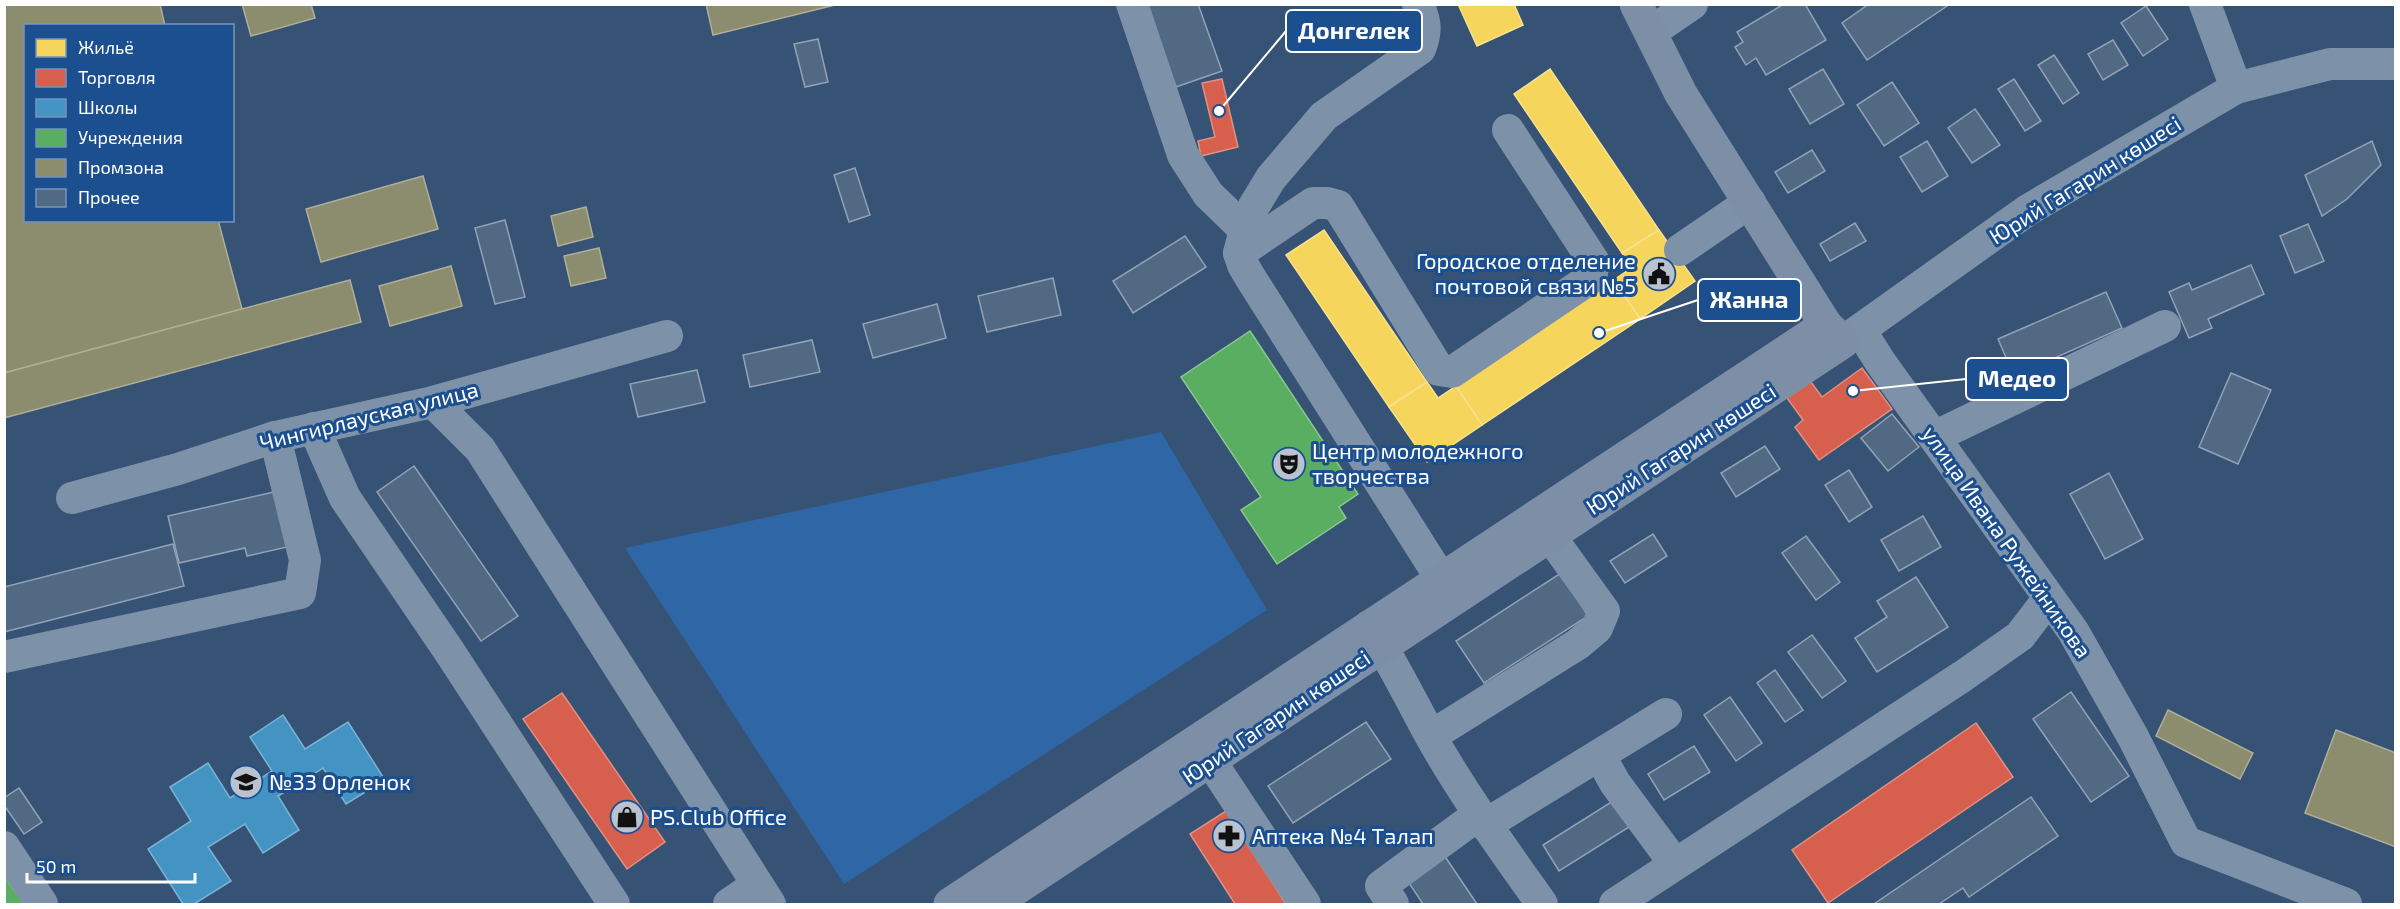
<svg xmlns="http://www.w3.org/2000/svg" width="2400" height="909" viewBox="0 0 2400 909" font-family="'Exo 2',sans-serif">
  <rect width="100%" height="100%" fill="#365274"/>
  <polygon fill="#2f66a5" points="1161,432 1267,610 844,884 625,548"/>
  <g fill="#f6d55c" stroke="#f9e28d" stroke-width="1.5">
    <polygon points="1458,4 1514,4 1523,25 1477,46"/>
    <polygon points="1550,69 1659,230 1622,253 1514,94"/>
    <polygon points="1324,230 1427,382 1389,407 1286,255"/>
    <polygon points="1659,230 1695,281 1640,319 1614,280 1631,268 1622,253"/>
    <polygon points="1614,280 1640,319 1482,425 1456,386"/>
    <polygon points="1427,382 1438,398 1456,386 1482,425 1427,462 1389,407"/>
  </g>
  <g fill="#d6604d" stroke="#e29082" stroke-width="1.5">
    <polygon points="1222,79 1238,147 1201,156 1198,141 1215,137 1202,83"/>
    <polygon points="1862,368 1892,409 1819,460 1795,427 1803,420 1787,398 1811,382 1822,397"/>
    <polygon points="562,693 665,842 627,869 523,719"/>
    <polygon points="1976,723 2013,777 1828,903 1792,850"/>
    <polygon points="1226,811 1286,904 1235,904 1190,834"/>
  </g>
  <polygon fill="#4393c3" stroke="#7bb3d5" stroke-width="1.5" points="283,715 305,749 348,722 385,780 346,804 323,768 278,796 299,830 263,853 245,824 208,847 231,881 194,904 183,904 148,849 191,821 170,787 208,763 230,798 272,771 250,737"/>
  <g fill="#5aae61" stroke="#8cc690" stroke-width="1.5">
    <polygon points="1250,331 1358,494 1339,507 1346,518 1277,564 1241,510 1261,497 1181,377"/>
    <polygon points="4,875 24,904 4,904"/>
  </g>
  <g fill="#8c8c6e" stroke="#aeae9a" stroke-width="1.5">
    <polygon points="4,4 160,4 165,26 26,26 26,220 218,220 242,309 4,373"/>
    <polygon points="242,4 311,4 315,18 251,36"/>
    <polygon points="706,4 839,4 713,35"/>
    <polygon points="423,176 438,229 321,262 306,209"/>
    <polygon points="586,207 593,237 558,246 551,216"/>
    <polygon points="599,248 606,278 571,286 564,256"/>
    <polygon points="451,266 462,306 390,326 379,286"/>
    <polygon points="350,280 361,322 4,418 4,373"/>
    <polygon points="2168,710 2253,753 2240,779 2156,736"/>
    <polygon points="2336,730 2396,753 2396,847 2305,813"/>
  </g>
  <g fill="#526984" stroke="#92a2b6" stroke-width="1.5">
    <polygon points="1146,4 1198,4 1222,71 1176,87"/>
    <polygon points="1784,4 1805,4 1826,40 1766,75 1756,58 1746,65 1735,47 1743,42 1737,32"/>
    <polygon points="1869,4 1950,4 1867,60 1842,23"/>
    <polygon points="2146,6 2168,39 2143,56 2121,23"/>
    <polygon points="818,39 828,82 805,87 794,44"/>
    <polygon points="2113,40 2128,65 2103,80 2088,54"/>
    <polygon points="2054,55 2079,93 2063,104 2038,65"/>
    <polygon points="1823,69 1844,104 1810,124 1789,89"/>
    <polygon points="2014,79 2041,121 2025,131 1998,89"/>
    <polygon points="1892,82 1919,123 1884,146 1857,105"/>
    <polygon points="1975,109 2000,145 1972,163 1948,128"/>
    <polygon points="1927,141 1948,176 1922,192 1900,157"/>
    <polygon points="2372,141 2381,165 2347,199 2322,216 2305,175"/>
    <polygon points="1812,150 1825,171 1788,193 1775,172"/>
    <polygon points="855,168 870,215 849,222 834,175"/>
    <polygon points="505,220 525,297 495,304 475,228"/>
    <polygon points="1855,223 1866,241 1830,261 1820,244"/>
    <polygon points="2308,224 2324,261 2295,273 2280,236"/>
    <polygon points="1185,236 1206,267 1133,313 1113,281"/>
    <polygon points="2251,265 2264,294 2208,319 2212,328 2189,338 2169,292 2189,283 2192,290"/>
    <polygon points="1053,278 1061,315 987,332 978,296"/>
    <polygon points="2106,292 2122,328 2014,376 1998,339"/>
    <polygon points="937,304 946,338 873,358 863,324"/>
    <polygon points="812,340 820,372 750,387 743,355"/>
    <polygon points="697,370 705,402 638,417 630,384"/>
    <polygon points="2231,373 2271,390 2238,464 2199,447"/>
    <polygon points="1892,414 1919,447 1888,471 1861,438"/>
    <polygon points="1765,446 1780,469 1736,497 1721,473"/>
    <polygon points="414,466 518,616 481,641 377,492"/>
    <polygon points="1849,470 1872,507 1849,522 1825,485"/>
    <polygon points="2109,473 2143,539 2105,559 2070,494"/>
    <polygon points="274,492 287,547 247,556 245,548 179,563 168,516"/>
    <polygon points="1923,516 1941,547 1899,571 1881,540"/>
    <polygon points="1653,534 1667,556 1625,583 1610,561"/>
    <polygon points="1806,536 1840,582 1816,600 1782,553"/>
    <polygon points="173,544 184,586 4,632 4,587"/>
    <polygon points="1561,573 1588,616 1484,683 1456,641"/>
    <polygon points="1916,577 1948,627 1877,672 1855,638 1887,617 1877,601"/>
    <polygon points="1812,635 1846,681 1822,698 1788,652"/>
    <polygon points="1775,670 1803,710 1785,722 1757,683"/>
    <polygon points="2071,692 2129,776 2091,802 2033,719"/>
    <polygon points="1730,697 1762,743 1736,761 1704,715"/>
    <polygon points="1366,722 1391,759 1293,823 1268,786"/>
    <polygon points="1694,746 1710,772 1664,800 1648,774"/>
    <polygon points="19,788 42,822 24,834 4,805 4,798"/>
    <polygon points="2031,797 2058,836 1969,897 1963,888 1939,904 1874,904"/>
    <polygon points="1613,801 1629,827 1559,871 1543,845"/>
    <polygon points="1444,855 1477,904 1423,904 1407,880"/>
  </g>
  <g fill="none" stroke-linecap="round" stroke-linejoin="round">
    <g stroke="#7d92a8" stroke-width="32">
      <polyline points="1132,4 1183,155 1208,194 1245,230"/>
      <polyline points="2205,4 2236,88"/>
      <polyline points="1651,32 1692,4"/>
      <polyline points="1680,250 1750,202"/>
      <path d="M1239,253L1245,230L1254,206L1271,178L1324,116L1420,49C1427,31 1426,22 1418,4"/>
      <polyline points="1860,330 1881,363 2073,631 2133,737 2186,842 2346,904"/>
      <polyline points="1844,341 2028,210 2236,88 2330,64 2396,64"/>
      <polyline points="433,402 480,449 770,904"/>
      <polyline points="314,428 345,498 449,651 614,904"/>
      <polyline points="1934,437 2165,326"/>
      <polyline points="72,498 178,469 275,437 433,402 667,336"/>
      <polyline points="1454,599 1250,277 1243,265 1239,253 1313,203 1327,203 1338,206 1439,370 1452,372 1591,278 1594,262 1508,130"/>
      <path d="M1369,626C1392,661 1410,698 1430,735C1463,794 1503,849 1542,904"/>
      <polyline points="4,657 300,593 305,560 275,437"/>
      <polyline points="1431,736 1578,644 1597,628 1604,611 1550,536 1538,515"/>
      <polyline points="1600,756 1615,783 1675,864"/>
      <polyline points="1211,762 1305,904"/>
      <polyline points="1485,825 1666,714"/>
      <polyline points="4,847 42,904"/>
      <polyline points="729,904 757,885"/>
      <polyline points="1393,904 1381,886 1478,815"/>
      <polyline points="1615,904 1963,676 2020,636 2049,598"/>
    </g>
    <g stroke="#7d8ea7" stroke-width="33">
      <polyline points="950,904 1826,325"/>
      <polyline points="993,904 1843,342 1826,325 1681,94 1636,4"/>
    </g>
  </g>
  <defs>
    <g id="civic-disc" transform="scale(1.725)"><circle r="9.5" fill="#b9c2ce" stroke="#1b4f8f"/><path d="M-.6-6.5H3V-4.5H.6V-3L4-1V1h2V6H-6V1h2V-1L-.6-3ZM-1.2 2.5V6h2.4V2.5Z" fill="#111"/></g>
    <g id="theatre-disc" transform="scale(1.725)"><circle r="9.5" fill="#b9c2ce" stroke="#1b4f8f"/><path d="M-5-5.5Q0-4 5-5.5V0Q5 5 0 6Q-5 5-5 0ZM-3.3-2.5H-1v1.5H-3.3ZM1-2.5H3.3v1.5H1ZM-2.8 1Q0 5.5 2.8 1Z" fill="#111"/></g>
    <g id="school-disc" transform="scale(1.725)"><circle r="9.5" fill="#b9c2ce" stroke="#1b4f8f"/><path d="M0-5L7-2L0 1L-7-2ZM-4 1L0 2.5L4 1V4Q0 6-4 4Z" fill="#111"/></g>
    <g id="shop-disc" transform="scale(1.725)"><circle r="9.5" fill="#b9c2ce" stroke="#1b4f8f"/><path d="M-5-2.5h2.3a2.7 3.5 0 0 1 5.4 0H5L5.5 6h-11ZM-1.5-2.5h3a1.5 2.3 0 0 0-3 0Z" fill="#111"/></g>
    <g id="pharmacy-disc" transform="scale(1.725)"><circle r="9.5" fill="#b9c2ce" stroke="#1b4f8f"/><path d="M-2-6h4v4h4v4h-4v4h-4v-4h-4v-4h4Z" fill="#111"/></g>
  </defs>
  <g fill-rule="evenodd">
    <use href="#civic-disc" x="1659" y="274"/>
    <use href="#theatre-disc" x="1289" y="464"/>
    <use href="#school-disc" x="246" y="782"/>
    <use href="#shop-disc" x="627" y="817"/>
    <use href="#pharmacy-disc" x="1229" y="836"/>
  </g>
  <g text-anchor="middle" stroke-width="6" stroke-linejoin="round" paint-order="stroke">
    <g font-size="22" fill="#fff" stroke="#1b4f8f">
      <text transform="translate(2085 180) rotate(-32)" y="8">Юрий Гагарин көшесі</text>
      <text transform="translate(369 416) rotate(-14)" y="8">Чингирлауская улица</text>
      <text transform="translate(1681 449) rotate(-33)" y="8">Юрий Гагарин көшесі</text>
      <text transform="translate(2007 542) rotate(55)" y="8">улица Ивана Ружейникова</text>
      <text transform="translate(1276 717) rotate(-34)" y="8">Юрий Гагарин көшесі</text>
    </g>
    <g font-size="22" fill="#fff" stroke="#1b4f8f" text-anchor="start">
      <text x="1636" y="269" text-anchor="end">Городское отделение<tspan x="1636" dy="25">почтовой связи №5</tspan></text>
      <text x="1312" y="459">Центр молодежного<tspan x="1312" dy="25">творчества</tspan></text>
      <text x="269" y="790">№33 Орленок</text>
      <text x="650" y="825">PS.Club Office</text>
      <text x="1252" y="844">Аптека №4 Талап</text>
    </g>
  </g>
  <path fill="none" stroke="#fff" stroke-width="2" d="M1219 111L1286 31M1599 333L1698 300M1853 391L1966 379"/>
  <g fill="#fff" stroke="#1b4f8f" stroke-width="2">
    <circle cx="1219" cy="111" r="6"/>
    <circle cx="1599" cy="333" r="6"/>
    <circle cx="1853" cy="391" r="6"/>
  </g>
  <g fill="#1b4f8f" stroke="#fff" stroke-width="2">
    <rect x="1286" y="10" width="136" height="42" rx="6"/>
    <rect x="1698" y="279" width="103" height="42" rx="6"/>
    <rect x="1966" y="358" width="102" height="42" rx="6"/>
  </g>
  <g font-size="24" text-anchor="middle" font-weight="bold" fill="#fff">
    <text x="1354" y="39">Донгелек</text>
    <text x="1749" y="308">Жанна</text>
    <text x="2017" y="387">Медео</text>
  </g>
  <rect width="2400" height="909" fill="none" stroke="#ffffff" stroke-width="12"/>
  <rect x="24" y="24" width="210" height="198" fill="#1b4f8f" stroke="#7695bc" stroke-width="1.5"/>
  <rect x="36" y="39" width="30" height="18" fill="#f6d55c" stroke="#7695bc" stroke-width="1.5"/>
  <text x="78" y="54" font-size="18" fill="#ffffff">Жильё</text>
  <rect x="36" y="69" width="30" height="18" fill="#d6604d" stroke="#7695bc" stroke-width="1.5"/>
  <text x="78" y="84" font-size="18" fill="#ffffff">Торговля</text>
  <rect x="36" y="99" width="30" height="18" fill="#4393c3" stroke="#7695bc" stroke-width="1.5"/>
  <text x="78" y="114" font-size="18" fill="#ffffff">Школы</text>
  <rect x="36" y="129" width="30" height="18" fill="#5aae61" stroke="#7695bc" stroke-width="1.5"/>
  <text x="78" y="144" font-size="18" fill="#ffffff">Учреждения</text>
  <rect x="36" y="159" width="30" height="18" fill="#8c8c6e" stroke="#7695bc" stroke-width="1.5"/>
  <text x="78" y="174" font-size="18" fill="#ffffff">Промзона</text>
  <rect x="36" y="189" width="30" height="18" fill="#526984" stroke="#7695bc" stroke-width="1.5"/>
  <text x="78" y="204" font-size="18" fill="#ffffff">Прочее</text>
  <path d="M27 873v9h168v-9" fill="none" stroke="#ffffff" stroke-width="3"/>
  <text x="36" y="873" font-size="18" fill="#ffffff" stroke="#1b4f8f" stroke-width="4.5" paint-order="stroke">50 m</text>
</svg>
